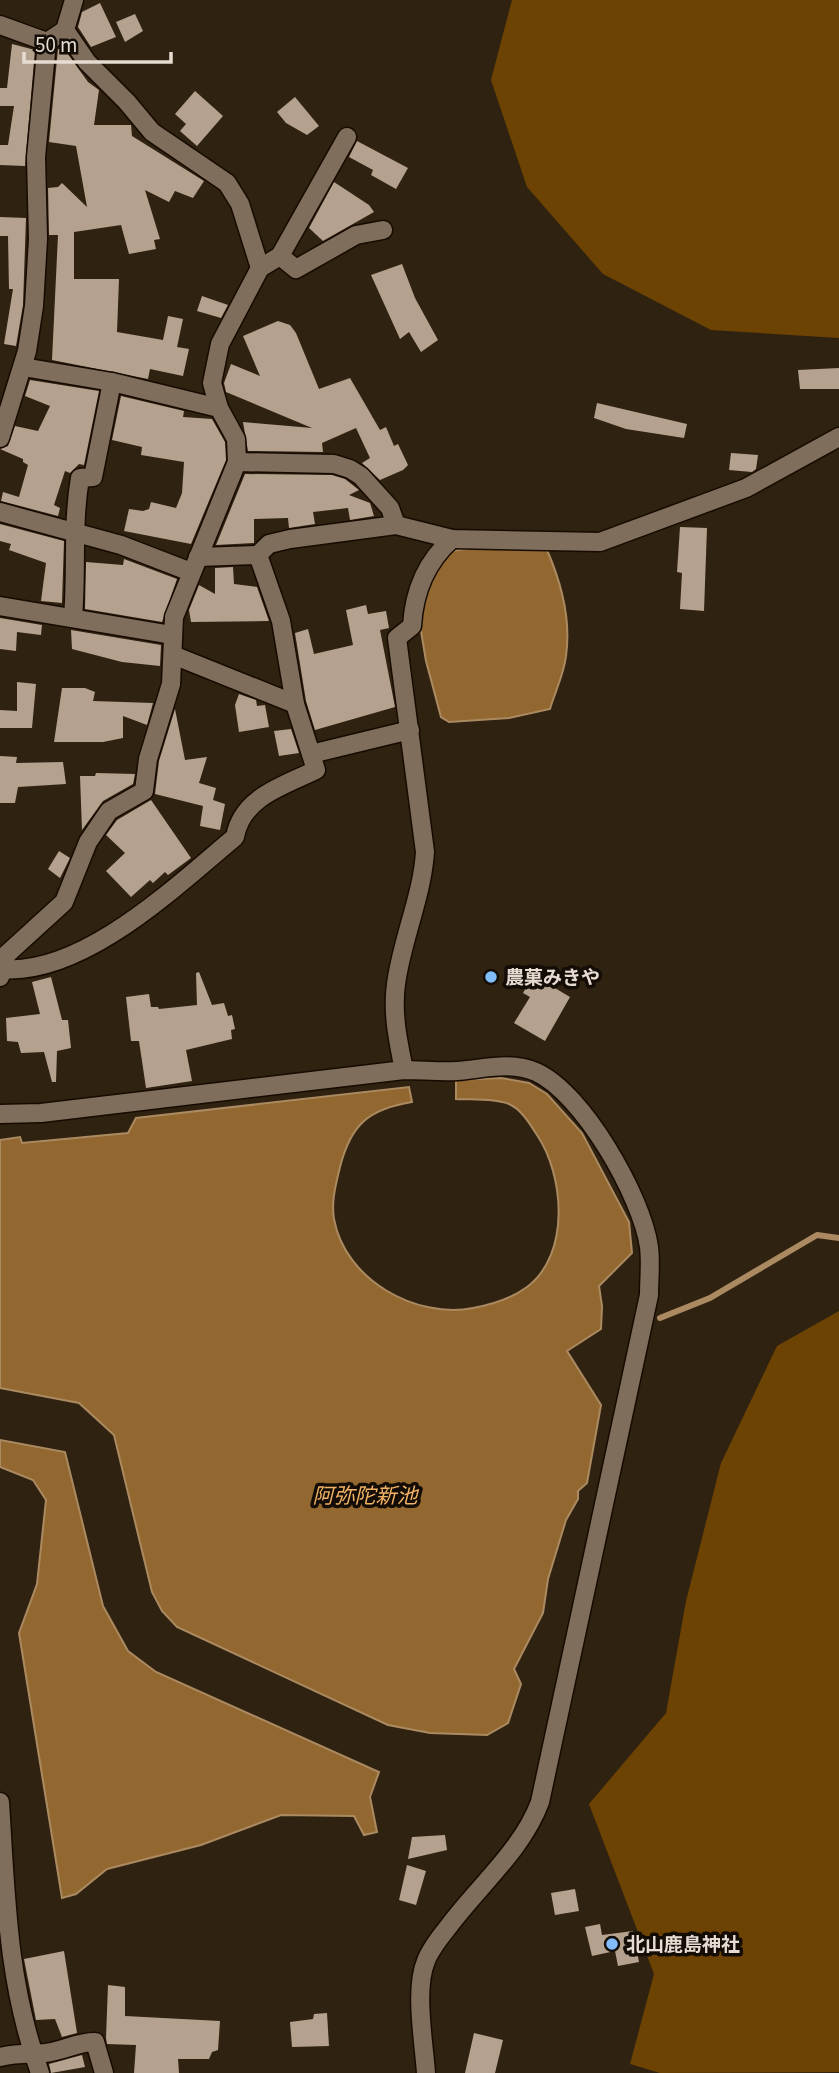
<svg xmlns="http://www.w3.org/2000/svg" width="839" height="2073" viewBox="0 0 839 2073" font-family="'Source Sans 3','Noto Sans JP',sans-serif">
  <rect width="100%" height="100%" fill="#302211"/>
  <g fill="#6c4303">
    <polygon points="512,0 839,0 839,338 711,330 603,274 527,187 491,80"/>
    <polygon points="839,1311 839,2072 660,2073 630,2064 654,1974 589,1804 666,1713 686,1601 721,1463 777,1346"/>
  </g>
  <g fill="#926730" stroke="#ab8a61" stroke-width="2">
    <path d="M489,546H529L547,550C561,582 571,621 566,656C564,674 555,692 550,709L509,718L449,722L441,717L426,661L419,619L424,598L438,564L451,551Z"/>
    <path d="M501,1078L529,1083L547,1094L582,1133L629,1222L632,1253L599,1286L602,1306L601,1329L567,1351L601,1405L587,1483L578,1491V1499L566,1520L548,1579L543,1613L514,1669L521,1684L508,1723L487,1735L430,1733L388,1725L177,1627L162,1611L152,1592L114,1435L79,1403L0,1388V1140L20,1137L22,1143L128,1133L136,1118L409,1087L412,1102C369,1109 351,1124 340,1167C336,1184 331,1201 334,1219C345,1280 416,1319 473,1308C490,1305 512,1298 527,1287C571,1254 564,1175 537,1135C530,1124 521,1109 509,1104C493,1098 472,1100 456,1099V1080Z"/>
    <polygon points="0,1440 65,1452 103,1606 128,1651 156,1672 379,1772 370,1797 377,1832 364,1835 354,1816 281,1815 201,1845 107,1869 76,1894 62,1898 19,1633 37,1584 46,1500 33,1480 0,1467"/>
  </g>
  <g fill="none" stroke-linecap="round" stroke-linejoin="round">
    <polyline stroke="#ab8a61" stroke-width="6" points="660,1318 710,1298 817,1235 839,1238"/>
  </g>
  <g fill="#b4a28e">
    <polygon points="100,3 116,37 91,47 78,27 82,12"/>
    <polygon points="135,14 143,31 125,42 116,22"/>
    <polygon points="12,44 35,50 25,166 0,165 0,145 8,145 14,106 0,106 0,88 7,88"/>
    <polygon points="58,49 65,50 88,82 99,90 94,125 131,125 132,136 204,181 193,198 175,191 169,202 145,190 160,239 154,240 156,249 129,254 121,225 74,232 74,279 119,279 117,332 163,340 168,316 183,319 177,347 189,349 183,376 150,369 148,379 52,360 58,235 49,235 48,188 58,187 62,183 87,207 76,146 49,142"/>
    <polygon points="195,91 223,116 197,146 180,131 186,124 175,114"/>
    <polygon points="295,97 319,126 307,135 286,123 277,112"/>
    <polygon points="357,141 408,168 396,189 371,175 373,170 349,157"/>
    <polygon points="334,182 369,205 374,212 323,241 309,228"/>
    <polygon points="0,217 26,218 23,305 16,346 4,344 13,289 9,289 8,236 0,236"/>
    <polygon points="402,264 415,298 438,340 421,352 409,332 400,339 371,275"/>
    <polygon points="202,296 228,305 221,318 197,311"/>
    <polygon points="278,321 290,325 296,333 319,389 350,378 380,430 386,427 394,446 398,444 408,465 403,470 380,480 362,463 370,458 356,428 322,443 323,452 248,451 243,422 312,428 226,392 224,383 231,364 260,376 243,336"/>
    <polygon points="839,368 839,389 800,389 798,370"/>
    <polygon points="30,380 99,391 84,465 79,464 70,473 65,471 54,505 60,508 58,516 1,501 3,492 19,497 28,465 23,462 23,459 0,449 8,446 15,426 38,431 50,406 25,396"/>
    <polygon points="121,396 184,411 183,417 212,419 225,442 226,460 191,544 124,531 129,509 143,511 149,509 151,502 176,508 182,493 184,462 141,455 142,447 112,440"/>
    <polygon points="597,403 687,424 684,438 626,429 594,418"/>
    <polygon points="731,453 758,455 756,469 752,472 729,470"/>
    <polygon points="245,474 332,475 345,479 359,490 349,495 370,503 374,516 350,520 348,508 313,512 315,524 289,528 288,518 254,519 254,543 216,545"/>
    <polygon points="0,524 64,541 62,603 41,601 46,563 9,550 11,544 0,541"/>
    <polygon points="680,527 707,528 704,611 680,609 682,573 677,572"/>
    <polygon points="124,559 177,579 162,622 85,609 86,562 123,565"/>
    <polygon points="233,567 234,584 257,587 269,621 191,622 189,610 199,585 215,594 215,568"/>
    <polygon points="366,605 368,614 386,611 389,628 380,630 395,707 315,730 306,701 295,633 308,629 314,654 353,645 346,610"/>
    <polygon points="0,618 42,625 41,635 17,632 16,651 0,649"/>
    <polygon points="71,630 161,645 160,666 122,662 72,649"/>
    <polygon points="17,682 36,684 32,728 0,728 0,710 17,711"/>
    <polygon points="62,688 85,688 95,692 93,701 153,703 147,725 123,716 123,738 103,742 54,742"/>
    <polygon points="239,694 256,700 257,706 265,705 269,727 239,732 235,705"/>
    <polygon points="175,709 185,760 207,757 199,783 216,788 213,800 225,804 220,830 200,826 203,806 155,794 159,761"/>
    <polygon points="291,729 299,753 279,756 274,731"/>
    <polygon points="0,756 17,757 16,763 63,762 66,784 18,787 15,803 0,803"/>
    <polygon points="96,773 135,774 133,784 103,801 82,830 80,776 95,776"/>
    <polygon points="151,800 191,858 168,875 165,872 153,883 150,880 131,897 106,871 125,853 106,835 117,820"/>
    <polygon points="59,851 70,858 60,878 48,869"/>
    <polygon points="199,972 212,1005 224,1003 228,1016 232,1015 235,1029 231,1030 232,1039 186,1050 192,1081 146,1088 139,1041 131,1041 126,997 149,994 151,1007 158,1007 159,1009 197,1005 196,973"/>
    <polygon points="533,975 570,997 545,1041 514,1023 530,997 523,993"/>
    <polygon points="51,977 62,1020 68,1020 71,1048 57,1051 56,1082 52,1082 44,1052 21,1053 18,1042 7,1041 6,1018 40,1014 32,982"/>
    <polygon points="445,1835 447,1850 408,1859 412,1837"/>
    <polygon points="407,1865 426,1871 416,1905 399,1900"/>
    <polygon points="575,1889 579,1911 555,1915 551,1893"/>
    <polygon points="600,1924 602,1935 633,1931 639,1962 618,1966 615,1951 592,1956 585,1927"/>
    <polygon points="64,1951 77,2033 62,2037 55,2019 36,2020 24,1959"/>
    <polygon points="108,1985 125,1987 125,2016 220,2021 218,2050 212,2052 209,2059 178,2059 179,2073 134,2073 136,2045 107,2044 106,2038"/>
    <polygon points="327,2013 329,2046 292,2047 290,2022 313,2019 314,2014"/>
    <polygon points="474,2033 503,2040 495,2073 465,2073"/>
    <polygon points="82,2055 85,2067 51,2073 49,2064"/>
  </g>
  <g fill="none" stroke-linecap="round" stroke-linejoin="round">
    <g stroke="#170b00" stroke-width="21">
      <g id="minor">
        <polyline points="0,25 47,42"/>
        <polyline points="65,30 74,0"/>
        <polyline points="280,256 296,269 356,235 383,230"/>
        <polyline points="23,367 112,382 219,408"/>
        <polyline points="0,438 27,351 34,306 38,239 36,157 47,42 65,30 87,62 127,102 152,132 227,183 240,204 260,268"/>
        <polyline points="237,462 334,464 350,469 361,476 390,508 396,525"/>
        <polyline points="0,512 121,545 191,572"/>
        <polyline points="198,557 258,555"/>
        <polyline points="0,606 172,635"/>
        <path d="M73,617C77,570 72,525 80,478L93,477L112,382"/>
        <polyline points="173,655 295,704"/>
        <polyline points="311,754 410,730"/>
        <path d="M2,969C83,976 176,886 235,837C242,797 283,786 316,770L295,704L281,621L258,555L269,544L290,539L396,525L452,539L600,542L746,488L839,437"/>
        <polyline points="0,977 7,954 64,902 88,842 109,811 144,791 148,759 171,684 174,617 237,462 236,439 219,408 212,383 220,344 260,268 280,256 347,137"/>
        <path d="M404,1070C398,1041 392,1013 396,984C402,939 422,897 425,852L397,638L412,626C414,591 426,562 452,539"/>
        <path d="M0,1114L41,1113L404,1070C421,1070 440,1072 457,1071C484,1069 510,1061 536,1072C583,1093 642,1197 649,1247C651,1262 649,1279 649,1295L540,1802C523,1848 482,1883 452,1922C443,1934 431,1947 426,1961C414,1989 424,2043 426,2073"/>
        <path d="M0,1802C6,1897 7,1982 40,2073"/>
        <path d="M0,2057C16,2053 30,2054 45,2053C63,2051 77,2042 95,2042L104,2073"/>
      </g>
    </g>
    <use href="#minor" stroke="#7f6e5c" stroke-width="18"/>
  </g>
  <g fill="#81bdfa" stroke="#130d06" stroke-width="2.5">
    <circle cx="491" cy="977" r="7"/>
    <circle cx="612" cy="1944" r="7"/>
  </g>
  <g text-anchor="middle" stroke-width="7" stroke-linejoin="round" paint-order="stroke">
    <g font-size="19" font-weight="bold" fill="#e6dcd2" stroke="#130d06" text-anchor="start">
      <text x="505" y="984">農菓みきや</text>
      <text x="626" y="1951">北山鹿島神社</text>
    </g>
    <g font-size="21" font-style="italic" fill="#f1b265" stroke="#130d06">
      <text x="365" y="1503">阿弥陀新池</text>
    </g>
  </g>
  <path d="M24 52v10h147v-10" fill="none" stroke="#e6dcd2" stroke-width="3.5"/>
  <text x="35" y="52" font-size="21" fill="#e6dcd2" stroke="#130d06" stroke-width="5" paint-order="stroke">50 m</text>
</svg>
